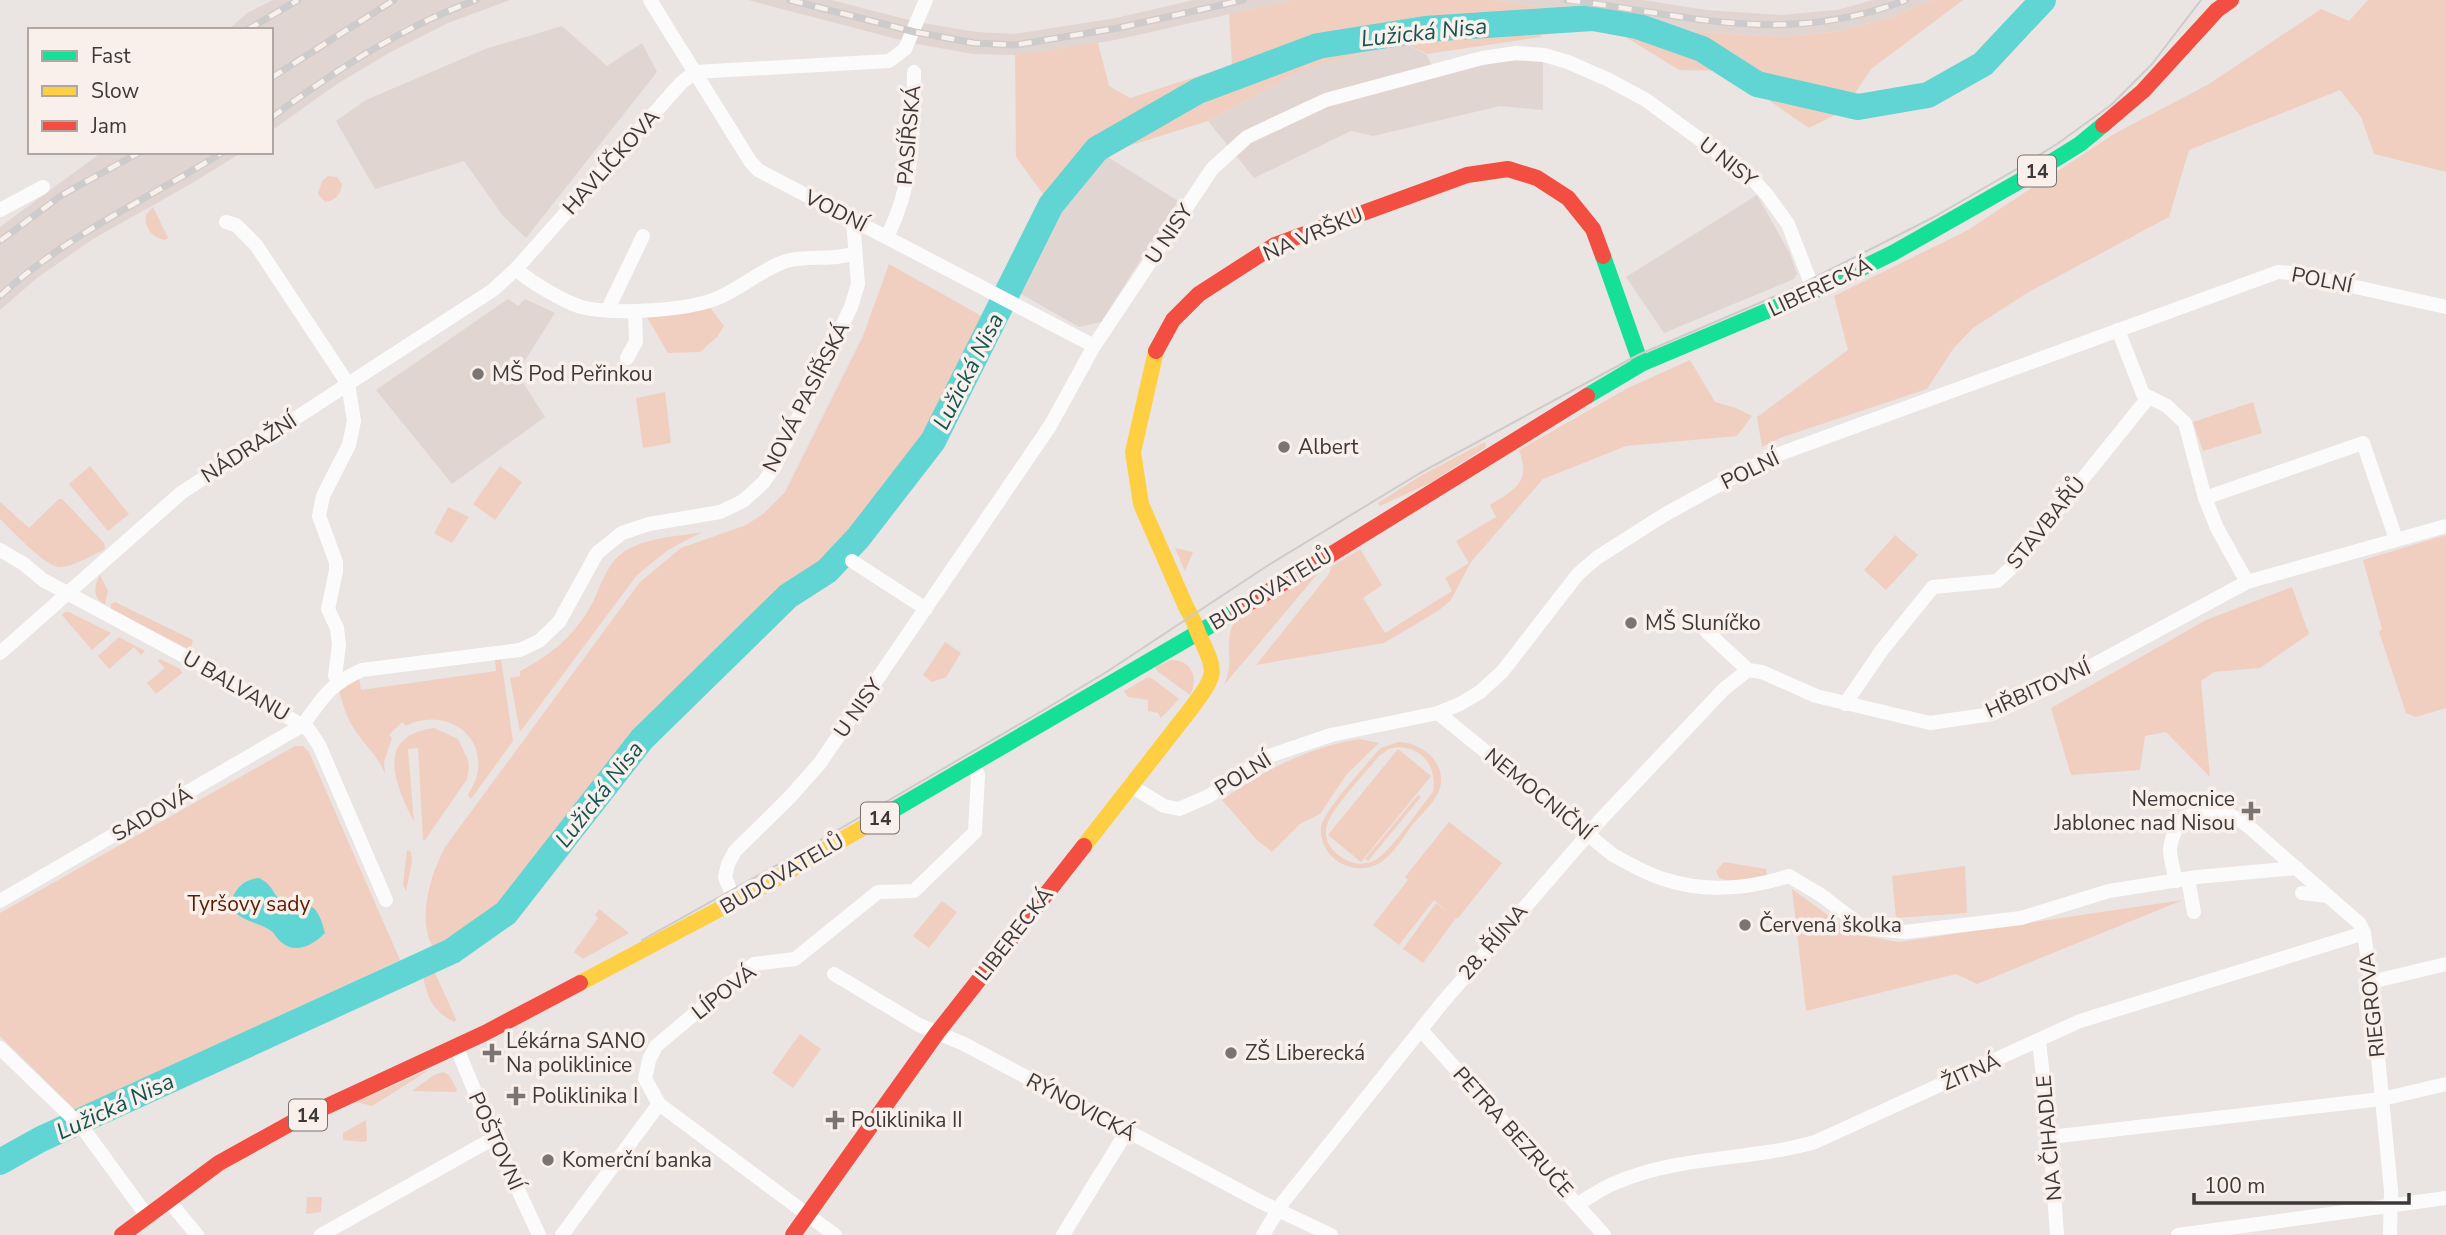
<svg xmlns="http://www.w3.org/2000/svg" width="2446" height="1235" viewBox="0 0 2446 1235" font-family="'Nunito Sans',sans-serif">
  <rect width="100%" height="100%" fill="#eae4e2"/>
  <g fill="#e1d5d1">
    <polygon points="273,0 510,0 448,23 389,53 337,84 271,131 271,30 228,30 247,13"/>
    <polygon points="748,0 831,0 917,22 976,32 1015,34 1116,18 1194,0 1292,0 1120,39 1065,49 1015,55 973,54 912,43"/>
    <polygon points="1493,0 1643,0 1706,10 1780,15 1837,10 1873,0 1932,0 1892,17 1841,31 1780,37 1703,32"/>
    <polygon points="562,26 607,66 642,43 657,72 526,238 503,216 464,161 375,189 336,121 366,100 485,49"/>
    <polygon points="1403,42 1427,55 1434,71 1482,58 1543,62 1543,110 1500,106 1373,136 1351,131 1254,178 1208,121 1304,69"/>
    <polygon points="102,152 243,152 187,186 93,239 37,278 0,310 0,227"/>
    <polygon points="1103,154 1178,201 1101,322 1079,327 1018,292 1056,212 1097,159"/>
    <polygon points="1757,195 1790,254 1797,274 1794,279 1664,333 1626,277"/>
    <polygon points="508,299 518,306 525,299 555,313 517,373 545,417 452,484 376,390"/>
  </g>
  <g fill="#f1cfc0" fill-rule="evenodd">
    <polygon points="1292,0 1493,0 1703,32 1780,37 1841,31 1892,17 1932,0 1963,0 1871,69 1843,111 1809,128 1726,71 1679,70 1606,25 1540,27 1541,37 1427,54 1403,42 1304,69 1208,121 1103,154 1097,159 1056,212 1016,157 1015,55 1098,43 1109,86 1130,98 1232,65 1229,14"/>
    <polygon points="2368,0 2446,0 2446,172 2374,154 2361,117 2340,90 2189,150 2169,217 2027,293 1973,328 1953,349 1927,389 1780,438 1762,447 1757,417 1848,350 1834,296 1968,230 2114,134 2209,84 2321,9 2349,21"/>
    <path d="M328,176L337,177L342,184C341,194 335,201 325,202L318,194L322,181Z"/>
    <path d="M153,207L168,238L165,240C152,238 144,227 146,215Z"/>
    <path d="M889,264L985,318L914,455L829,558L760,613L634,737L513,893L472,931L437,954C415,924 429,878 445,847L640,582L681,548L746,525L763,514L785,492L863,336Z"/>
    <polygon points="708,305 724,326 717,337 700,352 668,353 645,314"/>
    <path d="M1690,360L1715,402L1736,408L1752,416L1737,436L1626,446L1543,479L1471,562L1451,600L1438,611L1384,643L1256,665L1329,574L1331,567L1360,549L1382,585L1363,598L1385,633L1452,591L1445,578L1469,563L1456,541L1496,517L1490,505C1515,488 1531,484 1519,450L1628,388Z"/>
    <polygon points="665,392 671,443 643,448 636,398"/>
    <polygon points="2253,402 2262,433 2203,451 2193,422"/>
    <polygon points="1485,442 1486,447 1432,482 1380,506 1378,503 1422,475"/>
    <polygon points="90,466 129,514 108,531 69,484"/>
    <polygon points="500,466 522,482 495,520 473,504"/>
    <path d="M59,499H62L104,543L105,548L102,551C90,556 73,567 60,567C45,567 12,530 0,519V502L29,528Z"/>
    <polygon points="448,507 469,517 452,543 435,534 435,532"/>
    <path d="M702,532L668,550L637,575L520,732L510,678L520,676V671C552,655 576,634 593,602C601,585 607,563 624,552C646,537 676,537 702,532Z"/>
    <polygon points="1895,535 1918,555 1886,590 1864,570"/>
    <polygon points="2446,535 2446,708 2416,717 2406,713 2379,632 2382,629 2363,560"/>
    <polygon points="1175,548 1193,552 1185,571"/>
    <path d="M1320,571L1224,685C1236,659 1222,643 1235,621Z"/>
    <path d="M100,575L108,591L105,604C92,599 94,585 100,575Z"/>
    <polygon points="2292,587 2309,634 2260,668 2214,672 2201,681 2210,777 2166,732 2145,736 2140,770 2071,775 2051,708 2206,620"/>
    <polygon points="115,602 193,640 190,650 111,610 111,604"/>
    <polygon points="65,612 69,612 111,633 92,650 62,615"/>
    <polygon points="119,637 145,651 141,655 134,647 109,669 98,656"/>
    <polygon points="945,642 961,653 946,677 932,682 923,675"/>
    <polygon points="160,659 180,669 182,673 156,694 147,683 165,668 158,661"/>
    <path d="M495,659H501L513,741L471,799L468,795C472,788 477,779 478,770C483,729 439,708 406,726L402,722L389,735L392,738L384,762L385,774C378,755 363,744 353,727C346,717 342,702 339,690L359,678L361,690L496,671Z"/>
    <path d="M1171,660C1192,660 1199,678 1190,695L1157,671L1155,667Z"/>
    <polygon points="1148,677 1153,679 1179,699 1161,718 1158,713 1148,711 1148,700 1128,697 1124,691"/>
    <path d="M434,728L458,739L468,760L469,768L467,779L425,840H423L418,748L408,749L414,822C396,786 373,736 434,728Z"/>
    <path d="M1360,739L1379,743L1347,774L1320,814L1300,824L1272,852L1257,840L1222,800C1265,770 1308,747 1360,739Z"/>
    <path d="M1398,742C1422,742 1449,764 1439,791C1434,803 1421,815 1412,825C1404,836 1396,850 1385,859C1368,874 1341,870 1328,852C1323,845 1320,835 1321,827C1324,810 1364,768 1376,753L1381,748ZM1399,747C1425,749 1437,768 1433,792C1419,809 1393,848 1377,859C1368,865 1356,865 1346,860C1333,853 1322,840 1327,825C1331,809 1367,771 1379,756L1389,749Z"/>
    <polygon points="295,746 303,746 309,752 400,960 75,1110 0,1036 0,913"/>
    <polygon points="1398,749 1431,776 1361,862 1328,835"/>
    <polygon points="1418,795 1421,797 1368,861 1365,859"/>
    <polygon points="1449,822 1502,863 1458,918 1456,918 1423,963 1403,949 1436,903 1448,912 1434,900 1399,945 1373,925 1408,880 1405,877"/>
    <polygon points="407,850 411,852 412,862 406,891 403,885"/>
    <path d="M1724,862L1766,869L1767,875C1752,880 1734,884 1719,878L1716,871Z"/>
    <polygon points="1965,866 1967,913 1896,918 1892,876"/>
    <polygon points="1792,889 1854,934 1899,942 2183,900 1977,984 1956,974 1806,1011"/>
    <polygon points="942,901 957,912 929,948 913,936"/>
    <polygon points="599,909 629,933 583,959 574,952 598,918 595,915"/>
    <path d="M434,971L456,1019L455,1022C434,1013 427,998 423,976Z"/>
    <polygon points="800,1034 821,1049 793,1088 772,1073"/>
    <polygon points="431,1069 372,1106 356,1102"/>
    <polygon points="443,1072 449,1075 457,1090 456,1092 412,1091 434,1075"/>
    <polygon points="366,1120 367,1140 365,1142 343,1140 343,1133"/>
    <polygon points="307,1197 322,1197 321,1212 306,1214"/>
  </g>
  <path fill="#61d5d3" d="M259,878C275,886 272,895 282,901C288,904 293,903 299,903C317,903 321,918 325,933C313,945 296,955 281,942C277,939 274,932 270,930C257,921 218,917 236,891C242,882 249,879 259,878Z"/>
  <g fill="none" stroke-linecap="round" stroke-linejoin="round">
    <polyline stroke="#61d5d3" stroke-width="26" points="0,1162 41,1139 452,951 506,913 642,739 788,596 827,571 858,538 933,441 1051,205 1097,149 1198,91 1318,46 1425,29 1593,18 1637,26 1702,49 1757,84 1858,107 1928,95 1983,64 2043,0"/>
    <g stroke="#fcfbfb" stroke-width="14">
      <polyline points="650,0 750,161 758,170 1094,346"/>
      <polyline points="0,210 43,187"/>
      <path d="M887,237C915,181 913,133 914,72"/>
      <path d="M516,269C530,282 563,301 581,307C613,315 690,311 720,297C741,288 764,268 786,261C809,255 833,261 855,253"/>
      <polyline points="608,309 643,236"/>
      <polyline points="2118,330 2143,394 2167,406 2185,423 2205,498 2217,528 2247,582"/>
      <polyline points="627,358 636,342 635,312"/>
      <polyline points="2205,498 2363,443 2396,539"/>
      <polyline points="0,550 24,564 43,580 214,672 309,730 319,745 386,900"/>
      <polyline points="852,561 926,609"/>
      <polyline points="1707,632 1748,670 1762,672 1816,696 1930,723 1992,714 2073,676 2247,582 2446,526"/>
      <polyline points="0,653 181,493 348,384 256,245 236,225 226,222"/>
      <polyline points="338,681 335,676 339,645 337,628 328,609 336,571 336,562 319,516 323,496 349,445 354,421 348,384 493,290 516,269 681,83 695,72 889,61 905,49 926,0"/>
      <polyline points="1845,704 1882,650 1933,587 1997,581 2010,569 2148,398"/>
      <path d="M1438,713L1613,855C1630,864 1648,875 1667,880C1706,893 1751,888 1789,876L1821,895L1864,928L1905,932L2021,918L2109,891L2197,877L2297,868"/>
      <polyline points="1131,786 1164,806 1179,809 1209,796 1266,757 1331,735 1438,713 1460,704 1480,692 1502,672 1578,574 1598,557 1664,515 1746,470 1774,456 2278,272 2292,273 2446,307"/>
      <polyline points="2188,879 2194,912"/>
      <path d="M2176,881C2174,871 2170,859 2170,849C2171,841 2173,834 2177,828C2194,802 2227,809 2248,826L2359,923L2364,933L2371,982L2382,1099L2391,1190L2390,1235"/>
      <polyline points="2302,893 2328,896"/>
      <path d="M0,901L303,725C323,697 330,684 362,670L520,650L539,641L559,622L597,553L622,533L649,524L720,512L743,501L763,483L775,466L851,307L858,284L853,220"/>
      <polyline points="735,902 725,877 728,864 735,851 789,798 820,763 1050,426 1094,346 1212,169 1247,137 1326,100 1482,58 1516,53 1544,55 1568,62 1609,80 1646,100 1750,176 1767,195 1788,224 1814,291"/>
      <polyline points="834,974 919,1025 964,1044 1261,1202 1331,1235"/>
      <polyline points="2371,982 2446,964"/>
      <polyline points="1421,1030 1604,1235"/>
      <polyline points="2039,1042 2050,1137 2057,1235"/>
      <polyline points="456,1046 494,1138 539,1235"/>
      <polyline points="0,1048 82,1127 147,1216"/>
      <polyline points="2050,1137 2382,1099 2446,1084"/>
      <polyline points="168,1200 197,1235"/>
      <path d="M1578,1204C1590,1197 1602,1188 1615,1183C1679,1155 1749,1161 1815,1142L2080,1021L2364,933"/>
      <polyline points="321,1235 494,1138"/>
      <polyline points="562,1235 659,1104"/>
      <polyline points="835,1235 659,1104 645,1079 649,1060 656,1046 754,964 795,959 878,892 914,891 975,832 978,775 973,764"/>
      <polyline points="1063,1235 1127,1131"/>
      <polyline points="1263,1235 1283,1202 1442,1003 1603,817 1724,689 1748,670"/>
      <polyline points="2178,1235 2446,1198"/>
    </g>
    <g stroke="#16e098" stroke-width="16">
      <polyline points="1603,256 1641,364"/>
      <polyline points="1587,396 1641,364 1814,291 1893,253 2027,177 2080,144 2103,125"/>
      <polyline points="876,820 1237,610"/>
    </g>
    <g stroke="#ffcf43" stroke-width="16">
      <path d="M1084,846L1193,706C1218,672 1216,672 1199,635C1195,626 1193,617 1187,609L1141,504L1133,452L1156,351"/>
      <polyline points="580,983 763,886 876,820"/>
    </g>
    <g stroke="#f24e42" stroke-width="16">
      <polyline points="2103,125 2143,91 2217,10 2231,0"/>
      <polyline points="1156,351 1173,320 1199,294 1275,245 1467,175 1508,169 1537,178 1568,198 1593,229 1603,256"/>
      <polyline points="1237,610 1322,560 1587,396"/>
      <polyline points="122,1235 219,1163 293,1122 485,1033 580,983"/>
      <polyline points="793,1235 937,1033 1084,846"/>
    </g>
    <polyline stroke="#cdcbcb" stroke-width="2" points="642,940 795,855 1042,711 1108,671 1267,566 1420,473 1638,355 1792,289 1934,217 2015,170 2057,144 2111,105 2152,64 2201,0"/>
    <g stroke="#cdcbcb" stroke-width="7">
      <g id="rail">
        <polyline points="790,0 915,32 974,43 1015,45 1118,28 1243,0"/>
        <path d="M1567,0C1689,15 1785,47 1906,0"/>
        <polyline points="247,30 298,0"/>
        <polyline points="271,78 394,0"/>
        <path d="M271,118C334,71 402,27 476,0"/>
        <polyline points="0,241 62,195 140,152"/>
        <path d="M0,296C69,233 145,201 223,152"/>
      </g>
    </g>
    <use href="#rail" stroke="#faf0eb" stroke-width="4.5" stroke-dasharray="13" stroke-linecap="butt"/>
  </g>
  <g fill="#7a7574" stroke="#faf0eb" stroke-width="2.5">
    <circle cx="478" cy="374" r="7"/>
    <circle cx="1284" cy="447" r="7"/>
    <circle cx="1631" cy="623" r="7"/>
    <path d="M2247.5 800.5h7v7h7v7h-7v7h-7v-7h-7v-7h7z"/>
    <circle cx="1745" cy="925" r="7"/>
    <path d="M488.5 1042.5h7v7h7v7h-7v7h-7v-7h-7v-7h7z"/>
    <circle cx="1231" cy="1053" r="7"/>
    <path d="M512.5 1085.5h7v7h7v7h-7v7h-7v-7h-7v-7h7z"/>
    <path d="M831.5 1109.5h7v7h7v7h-7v7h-7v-7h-7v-7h7z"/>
    <circle cx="548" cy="1160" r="7"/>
  </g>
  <g text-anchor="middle" stroke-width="7" stroke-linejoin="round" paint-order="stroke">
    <g fill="#faf0eb" stroke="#76706e" stroke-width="2">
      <rect x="2018" y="155.5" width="38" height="31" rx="5"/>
      <rect x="861" y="802.5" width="38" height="31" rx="5"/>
      <rect x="289" y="1099.5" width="38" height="31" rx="5"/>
    </g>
    <g font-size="19" font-weight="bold" fill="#3d3938">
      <text x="2037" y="178">14</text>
      <text x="880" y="825">14</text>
      <text x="308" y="1122">14</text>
    </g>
    <g font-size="21" fill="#3d3938" stroke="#faf0eb">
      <text transform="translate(909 135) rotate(-85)" y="7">PASÍŘSKÁ</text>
      <text transform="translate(611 162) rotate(-48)" y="7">HAVLÍČKOVA</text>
      <text transform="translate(1728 162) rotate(38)" y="7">U NISY</text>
      <text transform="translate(836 211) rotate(27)" y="7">VODNÍ</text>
      <text transform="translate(1169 234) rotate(-56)" y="7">U NISY</text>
      <text transform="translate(1313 234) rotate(-23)" y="7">NA VRŠKU</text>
      <text transform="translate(2322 280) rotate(11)" y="7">POLNÍ</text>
      <text transform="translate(1820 287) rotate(-25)" y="7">LIBERECKÁ</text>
      <text transform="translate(806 397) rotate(-63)" y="7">NOVÁ PASÍŘSKÁ</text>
      <text transform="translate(249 448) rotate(-33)" y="7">NÁDRAŽNÍ</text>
      <text transform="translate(1750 470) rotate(-26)" y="7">POLNÍ</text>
      <text transform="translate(2046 523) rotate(-51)" y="7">STAVBAŘŮ</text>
      <text transform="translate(1271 589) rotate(-31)" y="7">BUDOVATELŮ</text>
      <text transform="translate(236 686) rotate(30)" y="7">U BALVANU</text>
      <text transform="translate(2038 689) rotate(-24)" y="7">HŘBITOVNÍ</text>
      <text transform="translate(858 708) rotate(-55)" y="7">U NISY</text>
      <text transform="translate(1243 774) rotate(-32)" y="7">POLNÍ</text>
      <text transform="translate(1539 794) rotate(39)" y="7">NEMOCNIČNÍ</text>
      <text transform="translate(152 814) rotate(-30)" y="7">SADOVÁ</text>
      <text transform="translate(782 874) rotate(-30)" y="7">BUDOVATELŮ</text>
      <text transform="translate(1014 934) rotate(-52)" y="7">LIBERECKÁ</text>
      <text transform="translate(1493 942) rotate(-49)" y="7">28. ŘÍJNA</text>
      <text transform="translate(724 992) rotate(-38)" y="7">LÍPOVÁ</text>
      <text transform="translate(2372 1005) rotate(-96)" y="7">RIEGROVA</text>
      <text transform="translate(1971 1072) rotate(-24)" y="7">ŽITNÁ</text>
      <text transform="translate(1081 1107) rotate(28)" y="7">RÝNOVICKÁ</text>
      <text transform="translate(1513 1132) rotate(48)" y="7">PETRA BEZRUČE</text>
      <text transform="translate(2049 1138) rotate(-95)" y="7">NA ČIHADLE</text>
      <text transform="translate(496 1141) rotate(66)" y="7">POŠTOVNÍ</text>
    </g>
    <g font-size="21" fill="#3d3938" stroke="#faf0eb" text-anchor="start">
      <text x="492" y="381">MŠ Pod Peřinkou</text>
      <text x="1298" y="454">Albert</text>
      <text x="1645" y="630">MŠ Sluníčko</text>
      <text x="2235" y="806" text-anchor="end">Nemocnice<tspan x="2235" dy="24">Jablonec nad Nisou</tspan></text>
      <text x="1759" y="932">Červená školka</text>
      <text x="506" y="1048">Lékárna SANO<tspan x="506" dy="24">Na poliklinice</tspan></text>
      <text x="1245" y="1060">ZŠ Liberecká</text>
      <text x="532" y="1103">Poliklinika I</text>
      <text x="851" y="1127">Poliklinika II</text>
      <text x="562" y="1167">Komerční banka</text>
    </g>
    <g font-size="21" fill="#581e00" stroke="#faf0eb">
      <text x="249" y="911">Tyršovy sady</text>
    </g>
    <g font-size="23" font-style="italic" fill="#135453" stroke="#faf0eb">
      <text transform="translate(1424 32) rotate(-6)" y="8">Lužická Nisa</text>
      <text transform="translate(968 371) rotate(-63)" y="8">Lužická Nisa</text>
      <text transform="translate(599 794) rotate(-52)" y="8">Lužická Nisa</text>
      <text transform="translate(115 1106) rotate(-25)" y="8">Lužická Nisa</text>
    </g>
  </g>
  <rect x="28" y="28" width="245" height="126" fill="#faf0eb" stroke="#aea7a3" stroke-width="2"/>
  <rect x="42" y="51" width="35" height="10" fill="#16e098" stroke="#aea7a3" stroke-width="2"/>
  <text x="91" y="63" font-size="21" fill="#3d3938">Fast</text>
  <rect x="42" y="86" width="35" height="10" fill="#ffcf43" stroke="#aea7a3" stroke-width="2"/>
  <text x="91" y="98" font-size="21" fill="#3d3938">Slow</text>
  <rect x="42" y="121" width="35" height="10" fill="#f24e42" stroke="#aea7a3" stroke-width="2"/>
  <text x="91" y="133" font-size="21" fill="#3d3938">Jam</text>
  <path d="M2194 1193v10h215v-10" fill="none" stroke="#3d3938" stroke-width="3.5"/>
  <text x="2204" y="1193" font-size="21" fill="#3d3938" stroke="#faf0eb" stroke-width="5" paint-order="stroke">100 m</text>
</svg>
